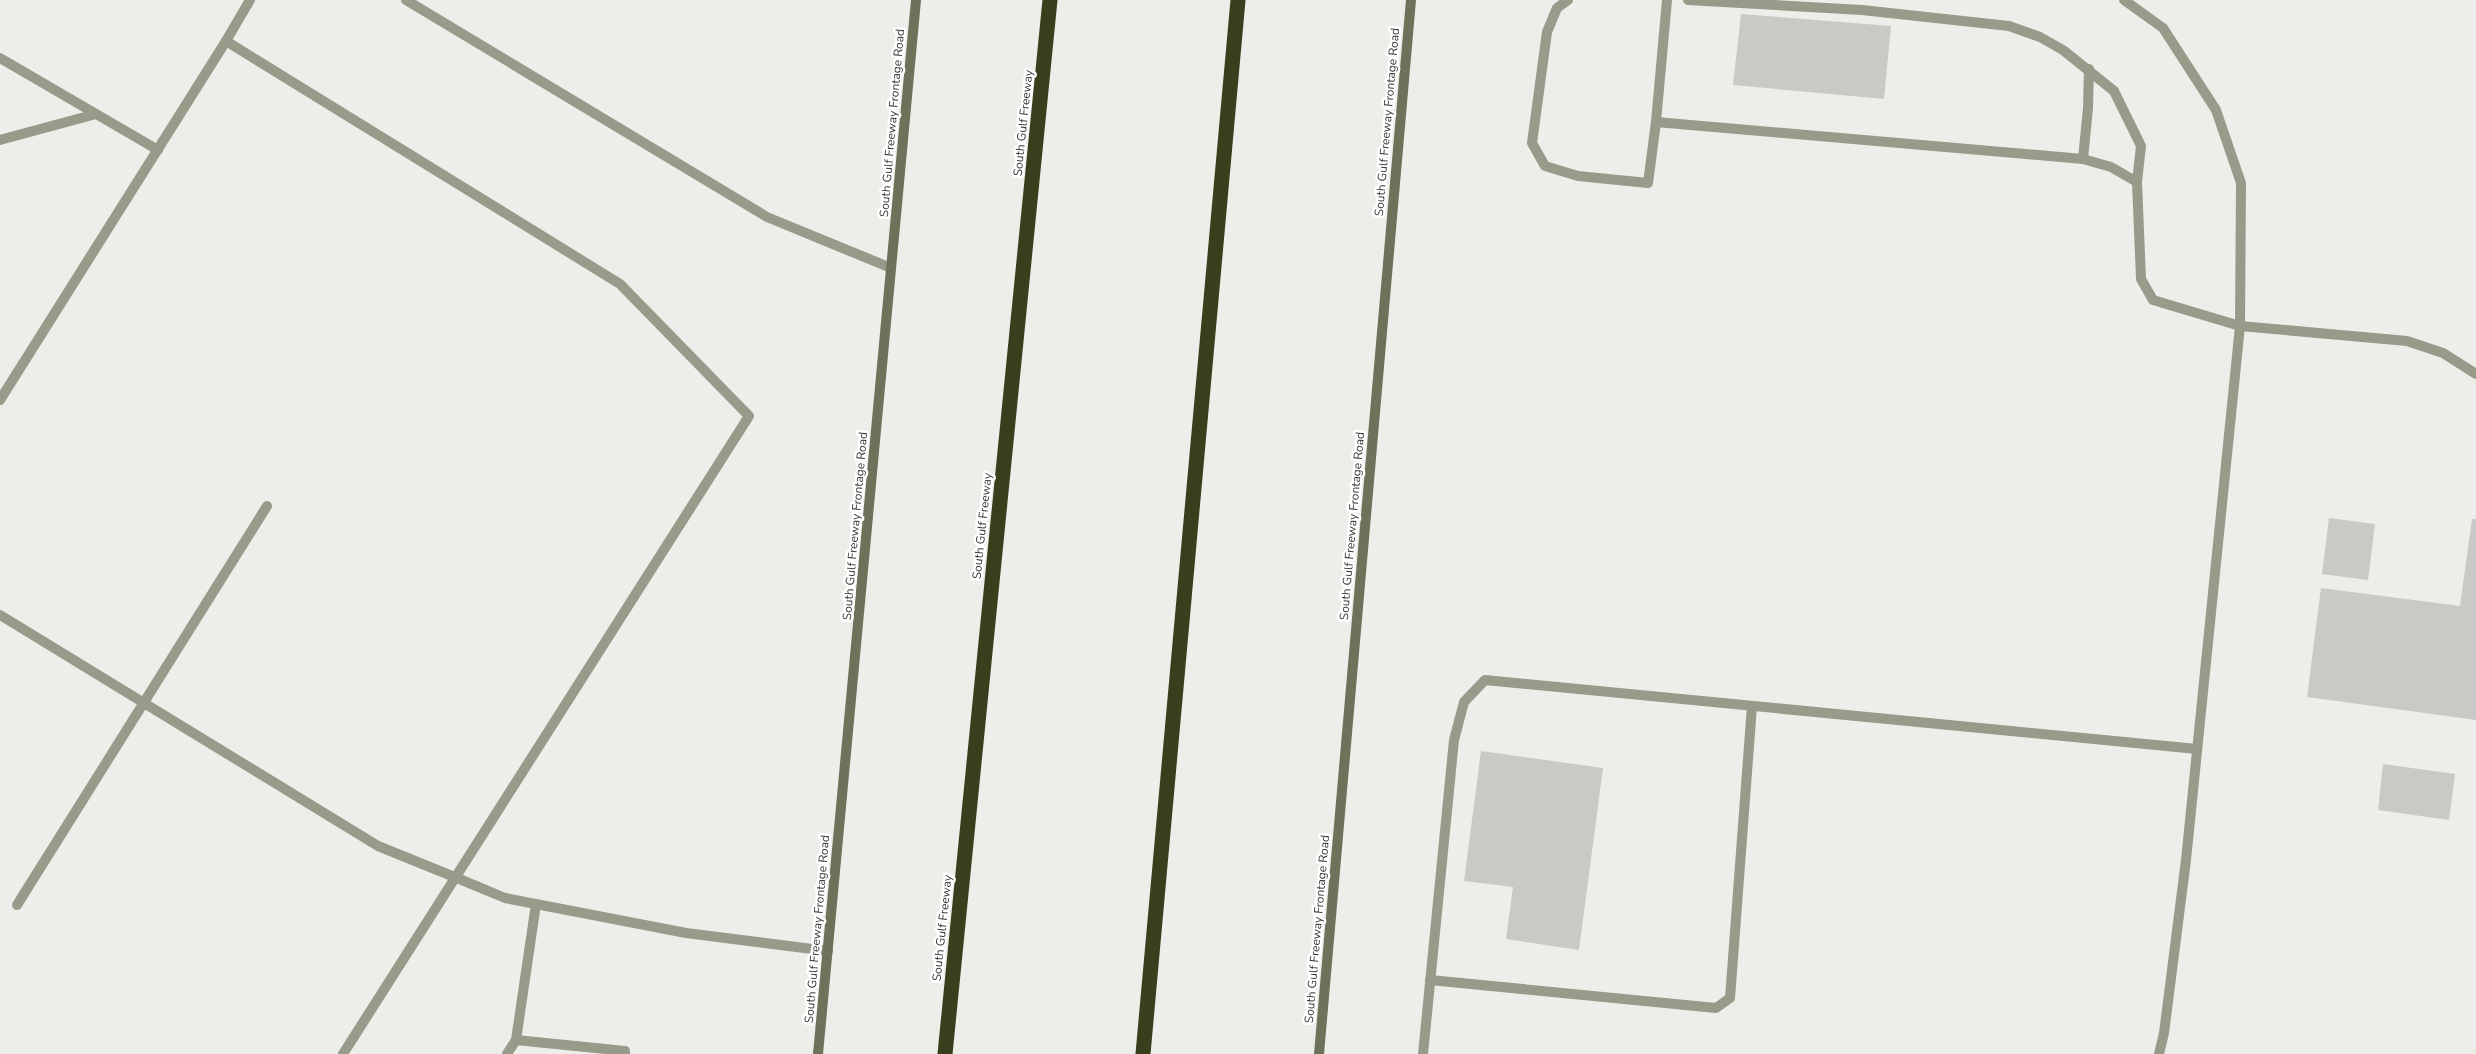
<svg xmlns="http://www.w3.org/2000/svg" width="2476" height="1054" viewBox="0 0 2476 1054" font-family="'Nunito Sans',sans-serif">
  <rect width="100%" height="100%" fill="#edeee9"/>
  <g fill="#c9cac5">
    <polygon points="1741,14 1891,26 1884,99 1733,85"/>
    <polygon points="2329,518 2375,524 2368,580 2322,574"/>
    <polygon points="2472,519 2476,519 2476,720 2307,697 2321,588 2460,606"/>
    <polygon points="1481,751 1603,768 1579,950 1506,939 1513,887 1464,881"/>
    <polygon points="2383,764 2455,774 2449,820 2378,810"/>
  </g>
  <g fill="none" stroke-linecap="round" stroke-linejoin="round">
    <g stroke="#989a8a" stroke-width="10">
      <polyline points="406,0 767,217 891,268"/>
      <polyline points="1568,0 1557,8 1547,32 1532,143 1545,166 1578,176 1648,183 1656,122"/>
      <polyline points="1667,0 1656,122 2083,159 2111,167 2137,182 2141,279 2153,300 2240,326 2407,341 2443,353 2476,374"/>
      <polyline points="1688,0 1862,10 2009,26 2040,37 2063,50 2114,91 2141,146 2137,182"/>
      <polyline points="2124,0 2163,28 2216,110 2241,183 2240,326 2186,860 2164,1033 2159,1054"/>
      <polyline points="226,41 250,0"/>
      <polyline points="0,58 158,150"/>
      <polyline points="0,140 96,114"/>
      <polyline points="2083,159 2088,108 2089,69"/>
      <polyline points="0,400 226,41 620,284 749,416 343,1054"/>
      <polyline points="0,615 378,846 457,878 505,898 686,933 828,951"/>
      <polyline points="17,905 267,506"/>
      <polyline points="1430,980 1716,1008 1730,998 1752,706"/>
      <polyline points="516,1040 625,1051 625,1054"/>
      <polyline points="507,1054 516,1040 536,904"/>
      <polyline points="1423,1054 1454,740 1464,702 1485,680 2197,749"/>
    </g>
    <g stroke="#6f725b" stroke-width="10">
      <polyline points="818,1054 916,0"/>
      <polyline points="1319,1054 1411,0"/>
    </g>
    <g stroke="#3b3e1d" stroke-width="15">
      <polyline points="945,1054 1050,0"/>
      <polyline points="1143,1054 1238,0"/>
    </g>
  </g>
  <g text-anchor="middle" stroke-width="5" stroke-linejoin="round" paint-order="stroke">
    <g font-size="12" fill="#353634" stroke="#fff">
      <text transform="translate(1387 122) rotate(-85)" y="4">South Gulf Freeway Frontage Road</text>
      <text transform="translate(892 123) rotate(-85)" y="4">South Gulf Freeway Frontage Road</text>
      <text transform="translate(1023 123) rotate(-84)" y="4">South Gulf Freeway</text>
      <text transform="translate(855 526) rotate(-85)" y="4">South Gulf Freeway Frontage Road</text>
      <text transform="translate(982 526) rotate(-84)" y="4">South Gulf Freeway</text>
      <text transform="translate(1352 526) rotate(-85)" y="4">South Gulf Freeway Frontage Road</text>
      <text transform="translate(942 928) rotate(-84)" y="4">South Gulf Freeway</text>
      <text transform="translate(817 929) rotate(-85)" y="4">South Gulf Freeway Frontage Road</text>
      <text transform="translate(1317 929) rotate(-85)" y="4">South Gulf Freeway Frontage Road</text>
    </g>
  </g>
</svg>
